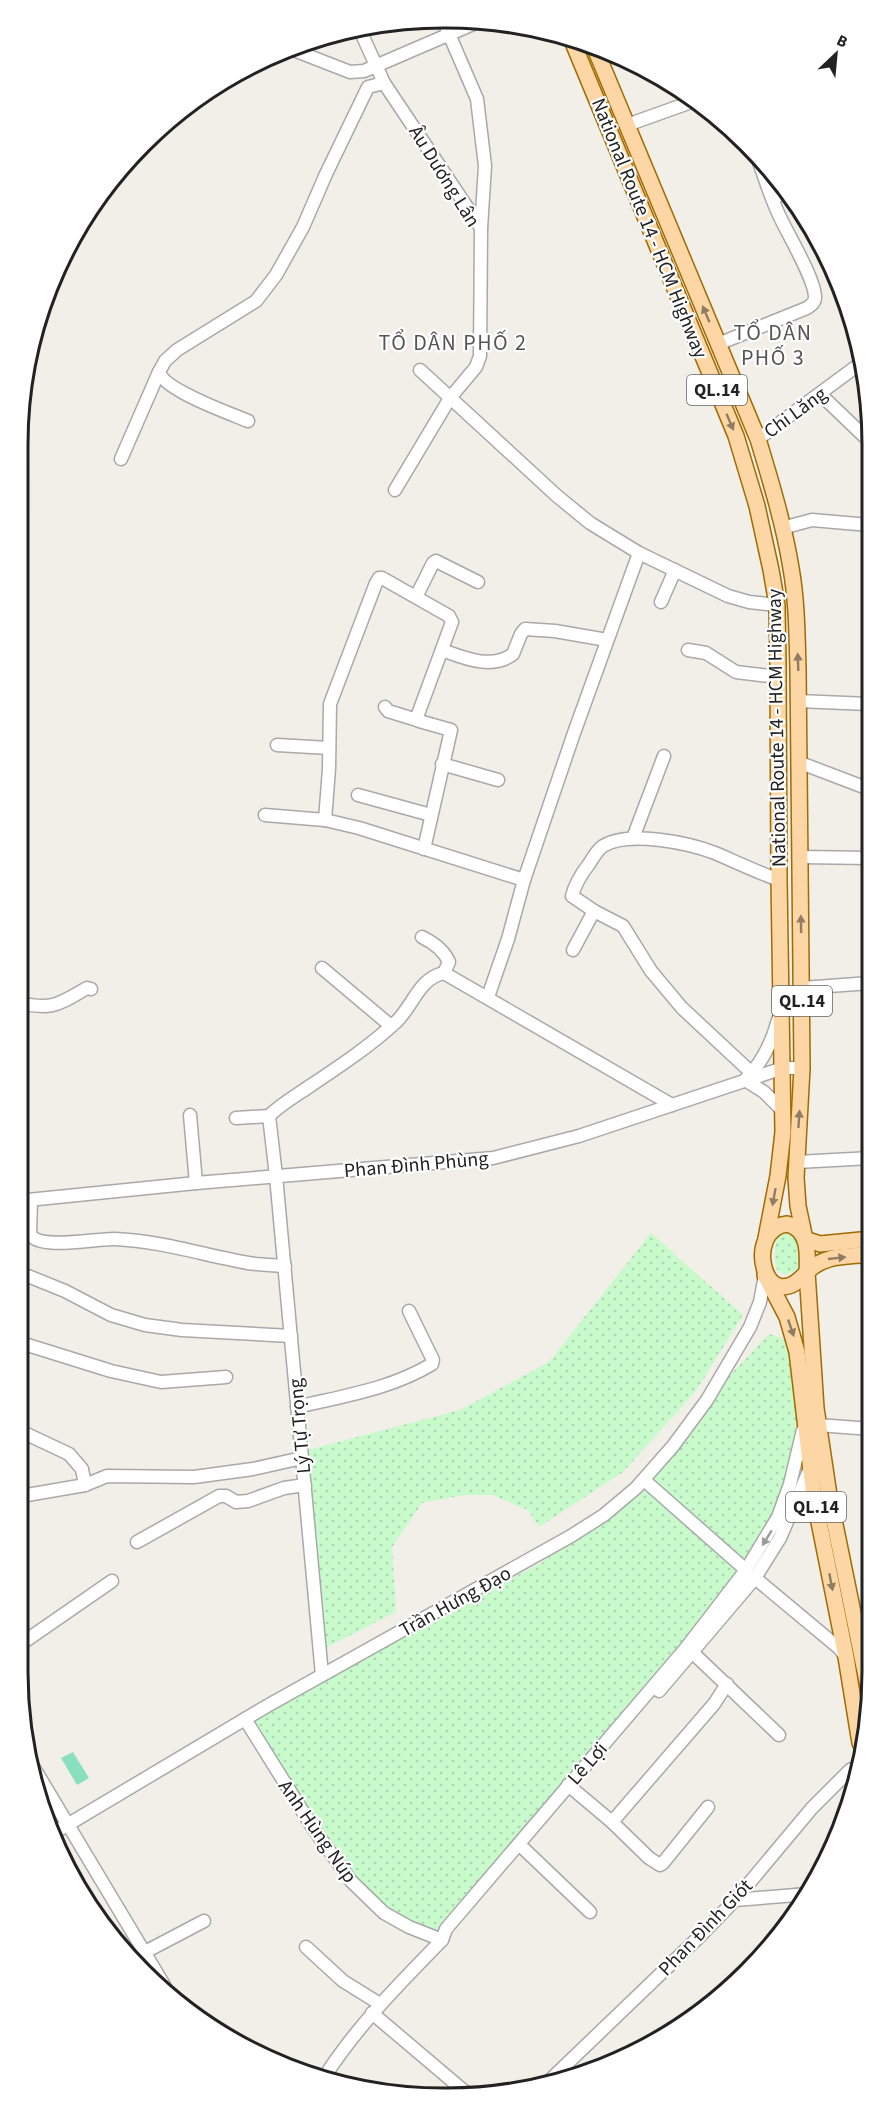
<svg xmlns="http://www.w3.org/2000/svg" width="890" height="2116" viewBox="0 0 890 2116" font-family="'Source Sans 3',sans-serif">
  <defs>
    <pattern id="park-dots" width="8" height="8" patternUnits="userSpaceOnUse" patternTransform="scale(1.5)"><rect width="8" height="8" fill="#c8facc"/><path d="M2 2h.1M6 6h.1" fill="none" stroke="#acd6af" stroke-width="1.8" stroke-linecap="round"/></pattern>
  </defs>
  <rect width="100%" height="100%" fill="#f2efe9"/>
  <g fill="url(#park-dots)">
    <path d="M792,1231L799,1237L801,1263L797,1270L786,1275L778,1271C773,1263 773,1239 782,1233C785,1232 788,1232 792,1231Z"/>
    <polygon points="651,1233 743,1315 696,1391 623,1472 539,1527 528,1510 492,1495 464,1495 422,1503 392,1547 396,1612 325,1648 308,1450 460,1410 549,1362"/>
    <path d="M769,1334C796,1341 794,1352 796,1375C802,1450 778,1505 746,1570L442,1940L366,1897L275,1769L250,1716L541,1563L604,1515L707,1400Z"/>
  </g>
  <polygon fill="#88e0be" points="73,1752 89,1778 77,1785 61,1758"/>
  <g fill="none" stroke-linecap="round" stroke-linejoin="round">
    <g stroke="#a9a9a9" stroke-width="15">
      <g id="minor">
        <polyline points="443,20 477,99 485,166 481,228"/>
        <polyline points="359,28 384,83 481,228 480,356 476,367 450,398 395,490"/>
        <polyline points="291,49 350,72 364,71 480,21"/>
        <polyline points="627,125 694,101"/>
        <polyline points="772,198 788,192"/>
        <path d="M718,344L807,308C811,305 815,303 815,297C815,279 787,233 779,215C771,198 765,179 759,162"/>
        <polyline points="420,370 557,496 590,523 639,553 728,596 749,602 777,605"/>
        <polyline points="820,394 868,440"/>
        <path d="M248,421C229,413 164,390 159,372L165,361L177,350L256,301L276,275L303,227L326,174L368,87L384,83"/>
        <polyline points="758,439 861,363"/>
        <polyline points="121,459 159,372"/>
        <polyline points="782,528 812,520 869,525"/>
        <polyline points="416,597 433,563 436,561 478,582"/>
        <polyline points="661,602 675,570"/>
        <path d="M442,650C464,658 492,670 513,654L521,634L525,629L555,631L607,640"/>
        <polyline points="688,650 706,653 736,672 778,677"/>
        <polyline points="798,701 869,704"/>
        <polyline points="385,707 388,711 417,720"/>
        <polyline points="277,745 329,748"/>
        <polyline points="798,762 869,789"/>
        <polyline points="442,764 498,780"/>
        <polyline points="358,795 431,815"/>
        <polyline points="265,815 325,820 359,828 524,880"/>
        <polyline points="325,820 329,769 330,704 376,583 379,578 382,578 449,616 452,622 417,717 419,721 451,730 424,849"/>
        <polyline points="633,838 664,756"/>
        <polyline points="800,857 870,858"/>
        <path d="M422,937C434,943 444,950 449,962L444,973"/>
        <polyline points="573,950 594,911"/>
        <polyline points="322,968 391,1026"/>
        <polyline points="802,988 870,983"/>
        <polyline points="488,997 508,939 524,880 574,733 639,553"/>
        <path d="M18,1003C54,1010 57,1005 87,988L91,989"/>
        <path d="M778,1020C772,1043 762,1063 745,1080L764,1092L783,1111"/>
        <path d="M755,1076L682,1008L651,971L623,926L594,911L572,896C575,884 582,873 589,864C593,858 597,850 603,846C628,830 689,843 715,853C736,862 757,872 779,880"/>
        <polyline points="190,1115 196,1183"/>
        <polyline points="236,1118 269,1116"/>
        <polyline points="797,1162 871,1158"/>
        <path d="M31,1200L30,1234C39,1251 98,1238 115,1239C161,1241 203,1255 248,1263C260,1265 272,1265 285,1266"/>
        <polyline points="18,1201 196,1183 493,1158 579,1136 783,1068 802,1068"/>
        <polyline points="18,1272 65,1291 111,1315 145,1325 182,1330 291,1336"/>
        <polyline points="18,1342 111,1371 161,1382 226,1377"/>
        <path d="M297,1407C343,1396 391,1389 432,1364L433,1360L409,1311"/>
        <polyline points="818,1425 871,1429"/>
        <polyline points="18,1430 69,1454 82,1469 85,1485"/>
        <polyline points="644,1480 746,1570"/>
        <polyline points="18,1502 27,1495 85,1485 107,1476 194,1477 253,1469 302,1458"/>
        <polyline points="137,1542 219,1496 226,1496 236,1502 248,1501 284,1488 305,1485"/>
        <polyline points="755,1578 839,1648 846,1657"/>
        <polyline points="18,1646 112,1581"/>
        <polyline points="693,1653 779,1735"/>
        <path d="M322,1675L276,1176L269,1116C281,1104 297,1095 310,1086C340,1066 370,1046 396,1022C413,1006 419,978 444,973L672,1105"/>
        <polyline points="659,1691 755,1578 780,1538 811,1466"/>
        <polyline points="245,1719 313,1828 351,1881 384,1913 409,1927 442,1940"/>
        <polyline points="34,1768 164,1985"/>
        <polyline points="568,1785 612,1822 649,1858 660,1865 663,1863 708,1807"/>
        <polyline points="612,1822 714,1704 727,1684"/>
        <polyline points="52,1834 267,1706 571,1536 604,1515 636,1488 673,1446 707,1400 750,1327 760,1302 765,1275"/>
        <polyline points="523,1848 590,1912"/>
        <polyline points="796,1895 798,1908"/>
        <polyline points="735,1900 808,1894"/>
        <polyline points="306,1947 343,1981 380,2004"/>
        <polyline points="145,1952 204,1921"/>
        <polyline points="372,2013 470,2096"/>
        <path d="M325,2076C358,2025 400,1983 442,1940L446,1929L686,1648L746,1570L778,1517L790,1484L803,1430"/>
        <polyline points="548,2082 700,1936 735,1900 812,1808 850,1770 856,1767"/>
      </g>
    </g>
    <g stroke="#a06b00" stroke-width="18">
      <g id="major">
        <polyline points="571,38 736,436 757,506 771,570 777,605 778,665 779,880 783,1132 778,1176 766,1238"/>
        <path d="M594,46L758,439C771,482 784,525 791,568C797,602 797,636 798,669L802,1068L796,1178L798,1206L805,1239L820,1244L871,1239"/>
        <path d="M787,1224C809,1229 808,1253 807,1272C764,1322 743,1229 787,1224Z"/>
        <polyline points="765,1275 787,1317 797,1352 814,1497 846,1657 860,1743"/>
        <path d="M869,1691L829,1495L816,1408L807,1272C824,1254 847,1257 871,1254"/>
      </g>
    </g>
    <use href="#minor" stroke="#fff" stroke-width="12"/>
    <use href="#major" stroke="#fcd6a4" stroke-width="15"/>
  </g>
  <defs><path id="oneway-solid" d="M-6-.8H1V-3.2L6.5 0L1 3.2V.8H-6Z" transform="scale(1.5)"/></defs>
  <g fill="#8f7c63">
    <use href="#oneway-solid" transform="translate(706 314) rotate(-113)"/>
    <use href="#oneway-solid" transform="translate(730 422) rotate(67)"/>
    <use href="#oneway-solid" transform="translate(798 662) rotate(-92)"/>
    <use href="#oneway-solid" transform="translate(801 924) rotate(-91)"/>
    <use href="#oneway-solid" transform="translate(799 1119) rotate(-86)"/>
    <use href="#oneway-solid" transform="translate(774 1197) rotate(100)"/>
    <use href="#oneway-solid" transform="translate(837 1258) rotate(-6)"/>
    <use href="#oneway-solid" transform="translate(791 1328) rotate(71)"/>
    <use href="#oneway-solid" transform="translate(831 1582) rotate(79)"/>
  </g>
  <use fill="#9c9c9c" href="#oneway-solid" transform="translate(767 1538) rotate(122)"/>
  <g text-anchor="middle" stroke-width="4.5" stroke-linejoin="round" paint-order="stroke">
    <g fill="#fff" stroke="#646464" stroke-width="1.5">
      <rect x="687" y="375" width="60" height="30" rx="4.5"/>
      <rect x="772" y="986" width="60" height="30" rx="4.5"/>
      <rect x="786" y="1492" width="60" height="30" rx="4.5"/>
    </g>
    <g font-size="18" font-weight="bold" fill="#222">
      <text x="717" y="396">QL.14</text>
      <text x="802" y="1007">QL.14</text>
      <text x="816" y="1513">QL.14</text>
    </g>
    <g font-size="20" fill="#222" stroke="#fff">
      <text transform="translate(445 176) rotate(58)" y="7">Âu Dương Lân</text>
      <text transform="translate(650 228) rotate(68)" y="7">National Route 14 - HCM Highway</text>
      <text transform="translate(795 412) rotate(-36)" y="7">Chi Lăng</text>
      <text transform="translate(776 728) rotate(-91)" y="7">National Route 14 - HCM Highway</text>
      <text transform="translate(416 1164) rotate(-5)" y="7">Phan Đình Phùng</text>
      <text transform="translate(299 1426) rotate(-95)" y="7">Lý Tự Trọng</text>
      <text transform="translate(455 1601) rotate(-29)" y="7">Trần Hưng Đạo</text>
      <text transform="translate(587 1763) rotate(-49)" y="7">Lê Lợi</text>
      <text transform="translate(318 1831) rotate(55)" y="7">Anh Hùng Núp</text>
      <text transform="translate(705 1927) rotate(-46)" y="7">Phan Đình Giót</text>
    </g>
    <g font-size="22" letter-spacing="1.5" fill="#555" stroke="#fff">
      <text x="773" y="340">TỔ DÂN<tspan x="773" dy="25">PHỐ 3</tspan></text>
      <text x="453" y="350">TỔ DÂN PHỐ 2</text>
    </g>
  </g>
  <path d="M0 0H890V2116H0ZM444 28H446A416 416 0 0 1 862 444V1672A416 416 0 0 1 446 2088H444A416 416 0 0 1 28 1672V444A416 416 0 0 1 444 28Z" fill="#fff" fill-rule="evenodd"/>
  <path fill="none" stroke="#222" stroke-width="3" d="M444 28H446A416 416 0 0 1 862 444V1672A416 416 0 0 1 446 2088H444A416 416 0 0 1 28 1672V444A416 416 0 0 1 444 28Z"/>
  <g transform="translate(836 54) rotate(26)" stroke="#ffffff" stroke-width="4.5" paint-order="stroke">
  <path d="M0-4.5L10 22L0 15L-10 22Z" fill="#222222"/>
  <text y="-9" font-size="16" font-weight="bold" text-anchor="middle" fill="#222222">B</text>
  </g>
</svg>
